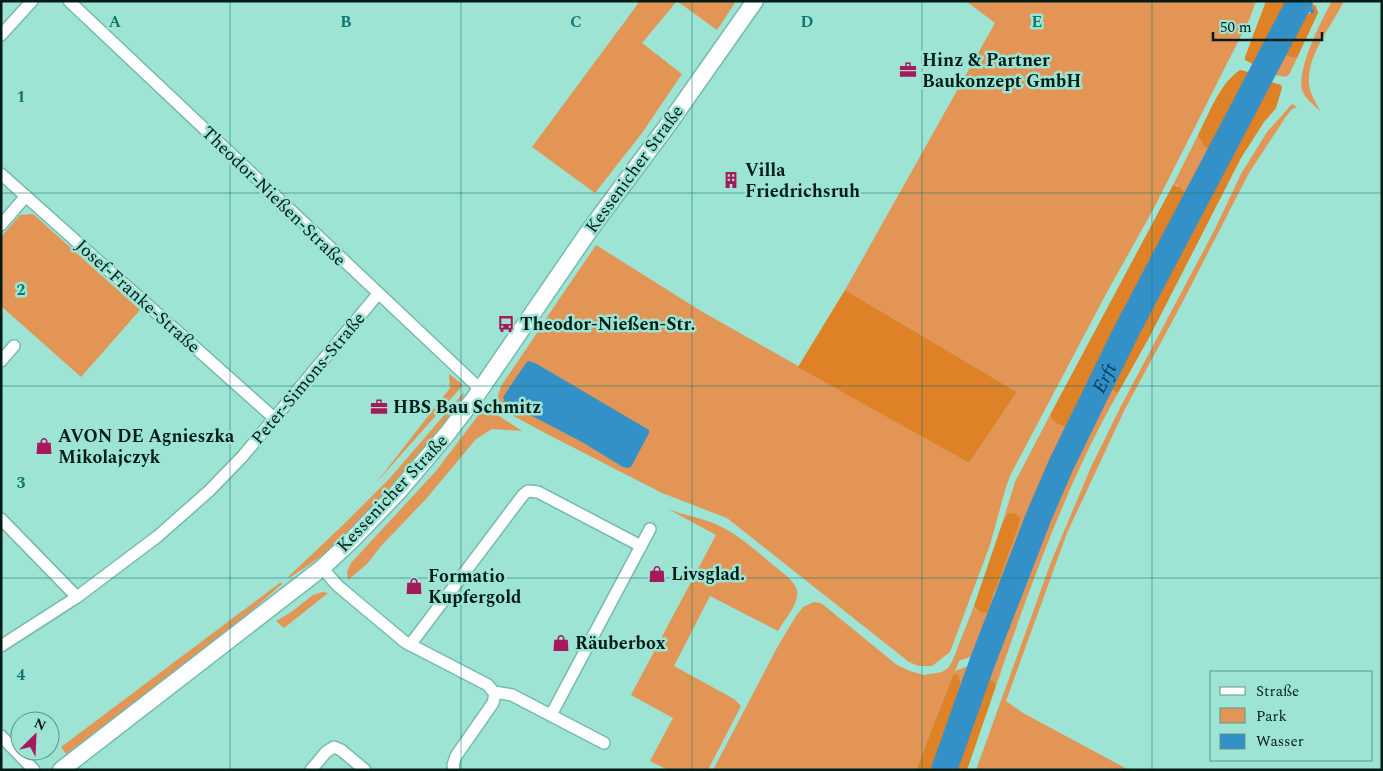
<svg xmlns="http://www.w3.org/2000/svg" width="1383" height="771" viewBox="0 0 1383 771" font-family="Spectral,serif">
  <rect width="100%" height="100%" fill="#9de4d4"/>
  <g fill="#e29555">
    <polygon points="640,1 736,1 717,30 677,1 642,43 682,74 642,133 595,193 532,147"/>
    <polygon points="966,1 1256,1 1250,18 1154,208 1106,294 1011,474 1006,487 990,545 950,652 932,666 919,666 909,662 727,518 662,493 545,433 508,413 497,399 501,386 539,330 541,331 545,325 543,323 596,245 701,311 969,463 1017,392 845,290 995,23"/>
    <path d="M1332,1H1344C1331,28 1303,58 1310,90C1312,97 1317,104 1320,111C1314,105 1305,99 1302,90C1297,68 1321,21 1332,1Z"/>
    <polygon points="1281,52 1290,57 1297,58 1290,73 1286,77 1275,75 1272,72"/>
    <polygon points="1292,104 1297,107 1292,109 1285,118 1249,173 1180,307 1125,409 1067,533 1006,701 1023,713 1129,770 976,770 1051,562 1091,467 1121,406 1214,231 1241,174 1267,132"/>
    <polygon points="1198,135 1201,142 1212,151 1216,150 1186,204 1187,198 1177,185 1173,185"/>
    <polygon points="33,214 140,310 81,377 1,306 1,237 20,215"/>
    <polygon points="449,374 463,385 376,483 450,388"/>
    <path d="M1105,387L1118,393C1066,485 1030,586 996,686L994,681L987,679L982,681L1053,496Z"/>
    <path d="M464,392L461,404C417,458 374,512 321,556C311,564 299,571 289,578L288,577L342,526L390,478Z"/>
    <polygon points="480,413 496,414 522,431 492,429 476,439 426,499 381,546 367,564 348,580 347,572 351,563 436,471"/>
    <path d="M1050,415C1054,425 1064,428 1074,425L1063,444L1039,497L980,653L959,661L955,671L976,663L937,770H931L955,704L961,683L953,675L916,770H713L778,646L796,616L803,607L814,602L821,603L897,665L910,671L924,675L942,672L948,668L952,662L974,606L976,610L986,612L995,593L1008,514L1003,521L1015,482Z"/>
    <path d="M668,509C683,515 698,517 713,523C739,533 766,560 788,577C791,581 796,585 797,591C799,604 784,620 778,631L710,596L674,666L734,699L741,706L708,770H668L650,761L673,718L631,695L716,535Z"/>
    <path d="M281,582L282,584C214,645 140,699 66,754L61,747Z"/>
    <polygon points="323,592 328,593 284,628 276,621 290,613 313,595"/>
  </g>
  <g fill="#de8127">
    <polygon points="1266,1 1293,1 1269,52 1260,66 1256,66 1245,60 1245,57"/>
    <polygon points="1307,2 1316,6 1318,13 1297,58 1290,57 1281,52 1303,8 1310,14 1313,9"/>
    <path d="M1240,70C1247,71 1253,73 1252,82L1216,150C1206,151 1201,143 1198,135C1209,114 1219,84 1240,70Z"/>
    <polygon points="1268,81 1281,85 1282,88 1276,108 1264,122 1241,158 1150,336 1118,393 1105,387 1265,83"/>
    <path d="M1173,185C1182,186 1187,195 1186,204L1103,363L1074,425C1064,428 1054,425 1050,415Z"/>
    <polygon points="845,290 1017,392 969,463 798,367"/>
    <path d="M1014,513L1020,518L1018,527L987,613C980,612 977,611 974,606L1003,521L1008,514Z"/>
    <polygon points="956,674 958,676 961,683 955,704 931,770 916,770 953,675"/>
    <polygon points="987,679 994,681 996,686 967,770 949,770 982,681"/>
  </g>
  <polygon fill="#3391c8" points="529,361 537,364 649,430 649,433 631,467 628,468 623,467 582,442 505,402 503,397 526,363"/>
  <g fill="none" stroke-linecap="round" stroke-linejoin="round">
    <polyline stroke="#3391c8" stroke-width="4.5" points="1301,1 1312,11"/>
    <path stroke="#3391c8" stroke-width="26" id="s1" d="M944,770L982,663L1039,516L1061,465L1126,332L1300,1"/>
    <g stroke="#76bbac" stroke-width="14">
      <g id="street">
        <polyline points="69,1 480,389"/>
        <polyline points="1,35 32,1"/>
        <polyline points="1,174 274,418"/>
        <polyline points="1,225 26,196"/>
        <polyline points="1,361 14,346"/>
        <polyline points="1,519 77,597"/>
        <polyline points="322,568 338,586 405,642 488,685 495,694 493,703 456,756 453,765 454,770"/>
        <polyline points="410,645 523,495 528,491 538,492 641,546"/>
        <polyline points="1,646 77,597 158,536 209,491 242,457 378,294"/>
        <polyline points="494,692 512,695 604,743"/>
        <polyline points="551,715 650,529"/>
        <polyline points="1,736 34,770"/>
        <polyline points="311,770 326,752 334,747 341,750 365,770"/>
      </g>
    </g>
    <g stroke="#76bbac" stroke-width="19">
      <polyline id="secondary" points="61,770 322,568 353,539 398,492 447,434 476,396 589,231 670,122 755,1"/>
    </g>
    <use href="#street" stroke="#fff" stroke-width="11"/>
    <use href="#secondary" stroke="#fff" stroke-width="16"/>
  </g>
  <path fill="none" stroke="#0f766e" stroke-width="1" stroke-opacity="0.55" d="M230,1V770M461,1V770M692,1V770M922,1V770M1152,1V770M1,193H1382M1,386H1382M1,578H1382"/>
  <defs>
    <g id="office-bare" transform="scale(1.35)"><path d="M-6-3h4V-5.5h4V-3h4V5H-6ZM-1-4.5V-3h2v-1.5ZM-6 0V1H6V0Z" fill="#a6195c" stroke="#9de4d4" stroke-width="2.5" paint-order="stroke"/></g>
    <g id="building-bare" transform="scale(1.35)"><path d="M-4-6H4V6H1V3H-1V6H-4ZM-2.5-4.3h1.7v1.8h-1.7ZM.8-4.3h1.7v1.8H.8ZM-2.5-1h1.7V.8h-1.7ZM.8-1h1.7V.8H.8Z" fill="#a6195c" stroke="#9de4d4" stroke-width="2.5" paint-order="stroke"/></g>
    <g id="bus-bare" transform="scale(1.35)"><path d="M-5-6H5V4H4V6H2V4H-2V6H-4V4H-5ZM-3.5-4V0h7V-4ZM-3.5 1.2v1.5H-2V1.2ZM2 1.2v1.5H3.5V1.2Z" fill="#a6195c" stroke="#9de4d4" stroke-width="2.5" paint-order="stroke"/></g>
    <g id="shop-bare" transform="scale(1.35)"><path d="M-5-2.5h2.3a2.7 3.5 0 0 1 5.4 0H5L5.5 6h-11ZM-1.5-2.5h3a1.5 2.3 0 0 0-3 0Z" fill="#a6195c" stroke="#9de4d4" stroke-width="2.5" paint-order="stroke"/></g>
  </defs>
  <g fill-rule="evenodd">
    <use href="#office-bare" x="908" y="70"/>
    <use href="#building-bare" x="731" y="180"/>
    <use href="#bus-bare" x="506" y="324"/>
    <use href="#office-bare" x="379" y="407"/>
    <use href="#shop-bare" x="44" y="446"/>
    <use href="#shop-bare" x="657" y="574"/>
    <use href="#shop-bare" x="414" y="586"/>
    <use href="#shop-bare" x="561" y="643"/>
  </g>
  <g text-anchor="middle" stroke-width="5" stroke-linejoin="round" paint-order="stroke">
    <g font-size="18" font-weight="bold" fill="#011d18" stroke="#9de4d4" text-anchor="start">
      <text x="922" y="66">Hinz &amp; Partner<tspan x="922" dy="21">Baukonzept GmbH</tspan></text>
      <text x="745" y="176">Villa<tspan x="745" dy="21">Friedrichsruh</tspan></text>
      <text x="520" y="330">Theodor-Nießen-Str.</text>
      <text x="393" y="413">HBS Bau Schmitz</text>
      <text x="58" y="442">AVON DE Agnieszka<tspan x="58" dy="21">Mikolajczyk</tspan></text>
      <text x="671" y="580">Livsglad.</text>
      <text x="428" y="582">Formatio<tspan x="428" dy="21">Kupfergold</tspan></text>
      <text x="575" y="649">Räuberbox</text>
    </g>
    <g font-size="18" fill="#011d18" stroke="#9de4d4">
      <text transform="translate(634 169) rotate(-54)" y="6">Kessenicher Straße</text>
      <text transform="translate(274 196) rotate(44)" y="6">Theodor-Nießen-Straße</text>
      <text transform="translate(138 296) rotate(42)" y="6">Josef-Franke-Straße</text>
      <text transform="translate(308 378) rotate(-50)" y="6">Peter-Simons-Straße</text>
      <text transform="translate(392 493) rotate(-47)" y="6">Kessenicher Straße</text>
    </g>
    <g font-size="19" font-style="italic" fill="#023855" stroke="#9de4d4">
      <text dy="7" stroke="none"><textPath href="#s1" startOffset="424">Erft</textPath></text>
    </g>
  </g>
  <g font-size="16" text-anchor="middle" font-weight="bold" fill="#0f766e" stroke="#9de4d4" stroke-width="5" stroke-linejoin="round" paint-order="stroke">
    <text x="115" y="27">A</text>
    <text x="346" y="27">B</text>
    <text x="576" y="27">C</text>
    <text x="807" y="27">D</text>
    <text x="1037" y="27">E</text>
    <text x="21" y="102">1</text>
    <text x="21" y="295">2</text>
    <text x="21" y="488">3</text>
    <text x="21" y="680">4</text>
  </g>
  <rect width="1383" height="771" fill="none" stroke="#011d18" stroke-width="5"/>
  <rect x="1210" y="671" width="162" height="90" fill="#9de4d4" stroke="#5f9489"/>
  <rect x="1220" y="687" width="25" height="8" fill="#ffffff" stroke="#5f9489"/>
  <text x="1256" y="696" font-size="15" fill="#011d18">Straße</text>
  <rect x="1220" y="708" width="25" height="15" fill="#e29555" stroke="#5f9489"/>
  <text x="1256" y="721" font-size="15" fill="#011d18">Park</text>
  <rect x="1220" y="734" width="25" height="15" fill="#3391c8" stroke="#5f9489"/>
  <text x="1256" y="746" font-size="15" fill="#011d18">Wasser</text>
  <g transform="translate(35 736) rotate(24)"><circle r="24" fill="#9de4d4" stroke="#5f9489"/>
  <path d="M0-4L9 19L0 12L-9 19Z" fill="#a6195c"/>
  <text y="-8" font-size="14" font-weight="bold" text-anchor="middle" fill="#011d18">N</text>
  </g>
  <path d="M1213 32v8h109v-8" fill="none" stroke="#011d18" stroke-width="2.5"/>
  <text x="1220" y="32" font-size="15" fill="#011d18" stroke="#9de4d4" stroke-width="4" paint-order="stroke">50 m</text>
</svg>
